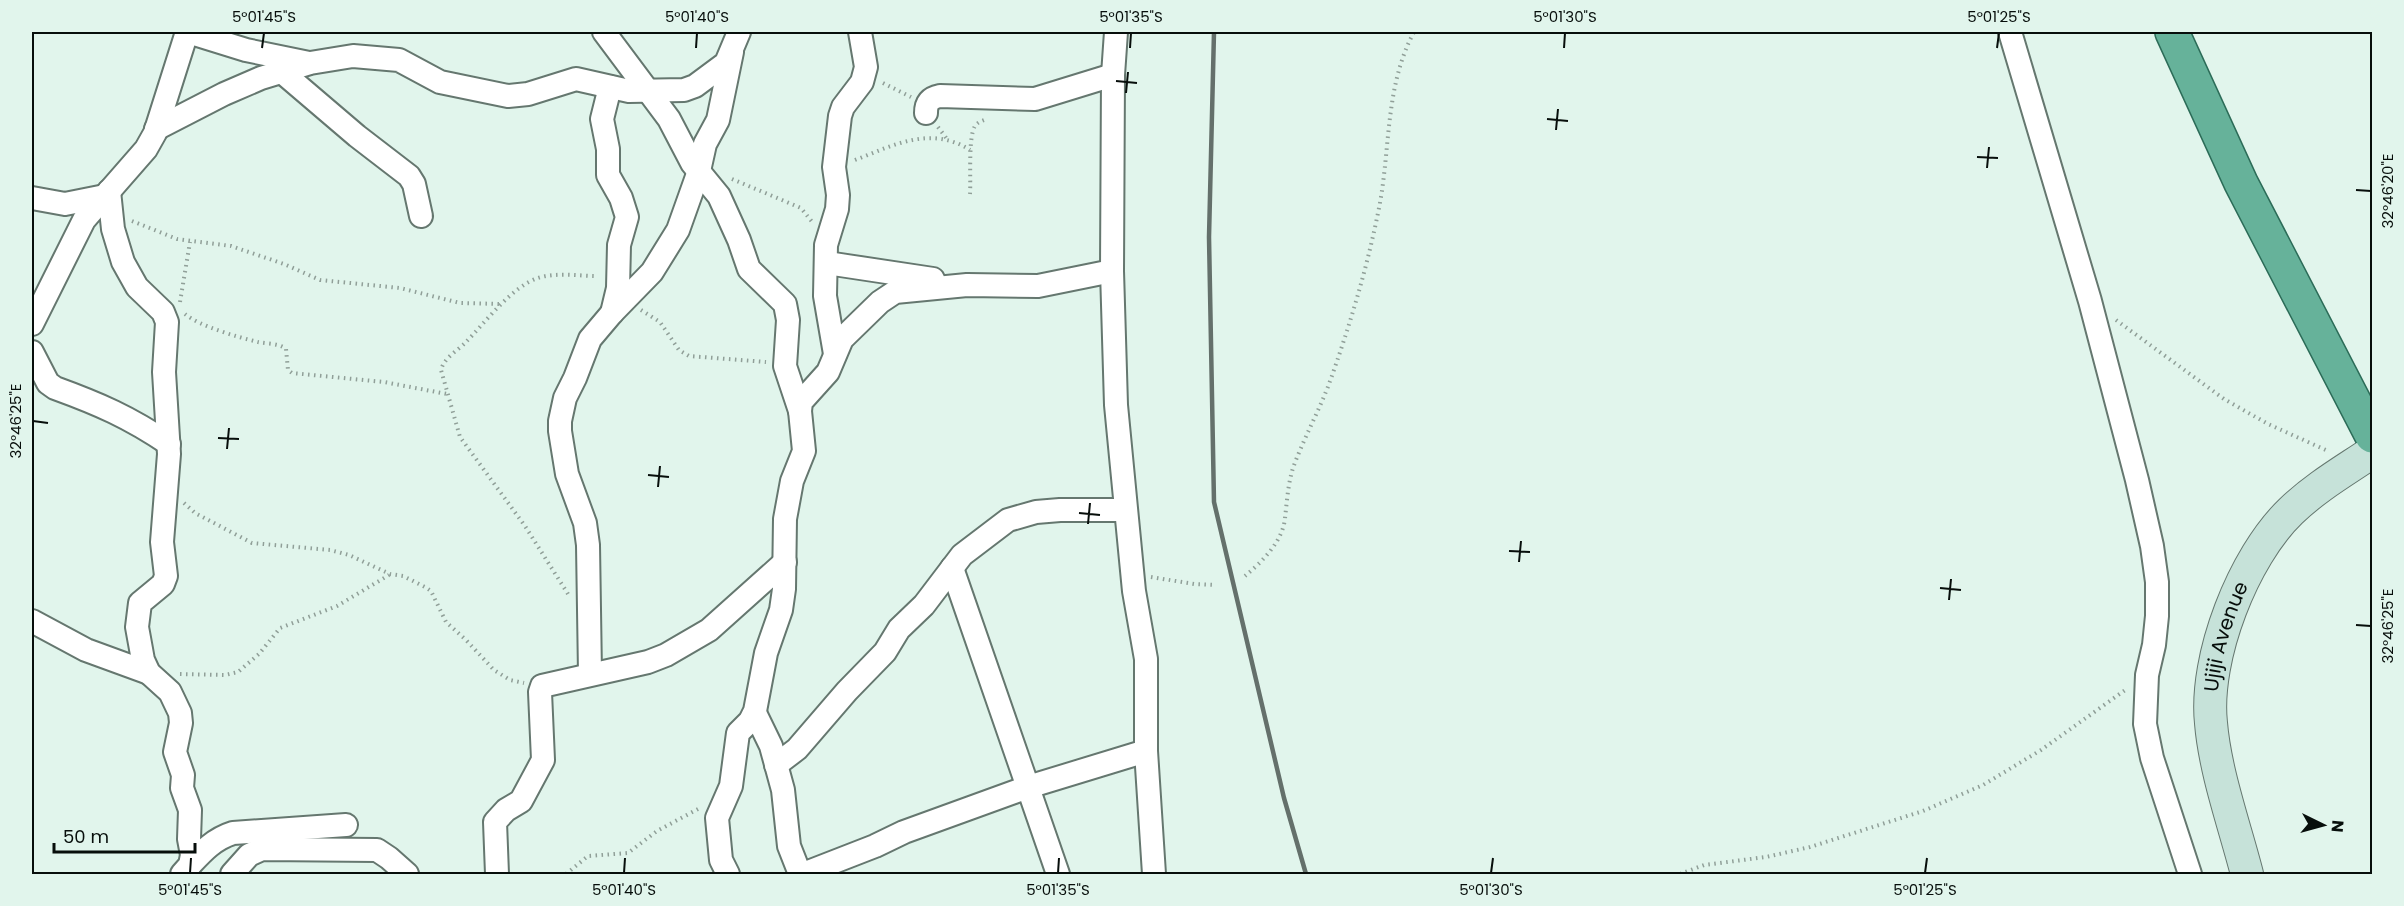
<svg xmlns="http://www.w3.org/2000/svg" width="2404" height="906" viewBox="0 0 2404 906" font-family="Poppins,sans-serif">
  <rect width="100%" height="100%" fill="#e1f5ec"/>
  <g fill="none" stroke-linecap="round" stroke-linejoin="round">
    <g stroke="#65776f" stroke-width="26">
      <g id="minor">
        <polyline points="188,32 246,50 309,63"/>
        <polyline points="604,32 669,119 692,163 719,196 739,240 749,269 785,304 788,320 785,366 800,411"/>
        <polyline points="1116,32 1113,75 1112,271 1116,405 1134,591 1146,659 1146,751 1154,874"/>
        <polyline points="2010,32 2090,301 2137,480 2152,546 2157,582 2157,616 2154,645 2147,675 2145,724 2152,758 2190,874"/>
        <polyline points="282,72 357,136 409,176 414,184 421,216"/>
        <polyline points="610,87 602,119 608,149 608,175 621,198 627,217 619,245 618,288 612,313"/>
        <path d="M926,113C926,102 930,98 940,96L1035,99L1113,75"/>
        <polyline points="156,129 224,94 261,78 310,63 353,56 399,60 440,82 508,96 528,94 576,79 629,91 684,90 695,86 726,63 739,32"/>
        <polyline points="109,191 113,229 123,262 137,287 163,312 167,322 164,372 169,454 162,542 166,576 163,584 140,603 137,627 143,660 149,673 170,692 180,713 181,723 175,752 183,775 182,788 190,810 189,839 192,855 190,865 182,874"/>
        <polyline points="32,198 65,204 105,196"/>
        <polyline points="827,263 933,279"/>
        <polyline points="32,324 84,220 146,149 155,133 187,32"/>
        <path d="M32,352L48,383L55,388C99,404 129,417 169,444"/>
        <polyline points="835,354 825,296 826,245 837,209 838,195 834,167 840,116 843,107 862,82 866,67 860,32"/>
        <polyline points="952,568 1058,874"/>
        <polyline points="32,621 86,650 149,673"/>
        <polyline points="590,674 588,545 585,523 567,474 560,431 560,421 565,398 575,378 590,339 612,313 652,272 678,230 699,171 705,144 718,120 732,52"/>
        <polyline points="755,713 771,746 783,790 789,846 800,874"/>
        <polyline points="776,765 797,749 847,691 885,652 899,629 924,605 962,555 1008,520 1036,512 1060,510 1125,510"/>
        <path d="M190,865C203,851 214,839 233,833L346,825"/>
        <polyline points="232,874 249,855 262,849 377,850 389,858 407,874"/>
        <polyline points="497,874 495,822 506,810 521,801 543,760 540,692 542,686 648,662 666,655 709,630 785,562"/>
        <polyline points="728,874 721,860 717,818 731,786 738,733 750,721 755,711 766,653 781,610 784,589 785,519 792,481 804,451 800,411 801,402 828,372 842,339 880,302 895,292 967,285 1038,286 1112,271"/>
        <polyline points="803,874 875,846 904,832 1028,787 1146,751"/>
      </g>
    </g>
    <g stroke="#65776f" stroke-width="34">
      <g id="secondary">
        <path id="s1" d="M2247,874C2235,827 2215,772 2211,723C2204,658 2243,557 2291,511C2316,487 2344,471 2372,452"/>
      </g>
    </g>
    <g stroke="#2c6c58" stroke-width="36">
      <polyline id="trunk" points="2172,32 2241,183 2372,436"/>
    </g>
    <g stroke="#909f98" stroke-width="4" stroke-dasharray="1.5 4.5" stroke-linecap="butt">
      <polyline points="883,83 911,97"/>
      <polyline points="938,127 947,139"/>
      <path d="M855,160C894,145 931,125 970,150"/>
      <polyline points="732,179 801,208 813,223"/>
      <path d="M970,194C971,179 968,137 975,126C978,122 982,121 987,119"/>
      <polyline points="132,221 177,239 231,246 284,264 320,280 400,288 460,303 501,304"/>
      <polyline points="180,302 190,242"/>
      <polyline points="641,310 660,322 679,350 689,356 766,362"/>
      <path d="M185,314C201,327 238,337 258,342C267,344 279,343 286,349L288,370L292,373L384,382L447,394"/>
      <polyline points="2116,320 2224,399 2268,424 2328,451"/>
      <polyline points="184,503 195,513 252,543 330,550 349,555 390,574 403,576 425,587 431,591 446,622 466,640 494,670 510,680 524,683"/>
      <path d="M1245,576C1262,562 1283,541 1285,518C1287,501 1288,484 1293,468C1303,440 1318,413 1329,384C1349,328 1366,272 1378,213C1391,152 1384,88 1414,32"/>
      <polyline points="1151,577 1194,584 1216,585"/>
      <path d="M568,594L525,526L460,437L441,370C444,358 457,351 465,343C485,323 511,287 538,278C556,272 579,276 598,276"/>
      <polyline points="180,674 225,675 238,672 259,654 280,628 337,606 389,575"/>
      <polyline points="566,874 588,856 628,853 657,831 698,809"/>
      <polyline points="1680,874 1704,865 1766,857 1810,847 1923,811 1983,785 2041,750 2128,688"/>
    </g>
    <use href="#minor" stroke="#fff" stroke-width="22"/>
    <use href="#secondary" stroke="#c6e2d9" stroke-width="32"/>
    <use href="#trunk" stroke="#66b29a" stroke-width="33"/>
    <polyline stroke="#64706b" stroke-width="4.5" points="1214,32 1209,237 1214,502 1284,798 1306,874"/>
  </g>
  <path fill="none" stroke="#070e0b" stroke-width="2" d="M262,48L264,33M696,48L697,33M1130,48L1131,33M1564,48L1565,33M1997,48L1999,33M1116,81L1137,83M1126,93L1128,72M1547,119L1568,121M1556,130L1558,109M1977,157L1998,158M1987,168L1989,147M2356,190L2371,191M33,421L48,423M218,438L239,439M227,449L229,428M648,475L669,477M658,487L660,466M1079,513L1100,515M1088,524L1090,503M1509,551L1530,552M1519,562L1521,541M1940,588L1961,590M1949,600L1951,579M2356,625L2371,626M190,873L191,858M624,873L625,858M1058,873L1059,858M1491,873L1493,858M1925,873L1927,858"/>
  <g text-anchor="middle" stroke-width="5" stroke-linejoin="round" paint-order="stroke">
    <g font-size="20" fill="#070e0b" stroke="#e1f5ec">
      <text dy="7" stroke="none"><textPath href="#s1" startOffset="244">Ujiji Avenue</textPath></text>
    </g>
  </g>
  <rect width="2404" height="906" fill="none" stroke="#e1f5ec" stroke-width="66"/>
  <g transform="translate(2323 825) rotate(95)" stroke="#e1f5ec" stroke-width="4.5" paint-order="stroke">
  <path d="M0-4.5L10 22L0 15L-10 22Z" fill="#070e0b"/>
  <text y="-9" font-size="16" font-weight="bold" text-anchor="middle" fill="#070e0b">N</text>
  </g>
  <path d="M54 843v9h141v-9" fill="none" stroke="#070e0b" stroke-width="3"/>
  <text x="63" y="843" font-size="18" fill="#070e0b" stroke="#e1f5ec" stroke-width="4.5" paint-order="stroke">50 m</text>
  <rect x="33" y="33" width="2338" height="840" fill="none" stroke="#070e0b" stroke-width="2"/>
  <g font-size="15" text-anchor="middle" fill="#070e0b">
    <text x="264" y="22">5°01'45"S</text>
    <text x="697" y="22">5°01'40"S</text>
    <text x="1131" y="22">5°01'35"S</text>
    <text x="1565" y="22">5°01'30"S</text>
    <text x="1999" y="22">5°01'25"S</text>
    <text transform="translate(2388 191) rotate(-90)" y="5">32°46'20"E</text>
    <text transform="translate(16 421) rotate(-90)" y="5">32°46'25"E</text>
    <text transform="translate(2388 626) rotate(-90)" y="5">32°46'25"E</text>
    <text x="190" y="895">5°01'45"S</text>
    <text x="624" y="895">5°01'40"S</text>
    <text x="1058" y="895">5°01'35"S</text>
    <text x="1491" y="895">5°01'30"S</text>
    <text x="1925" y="895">5°01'25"S</text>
  </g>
</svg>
